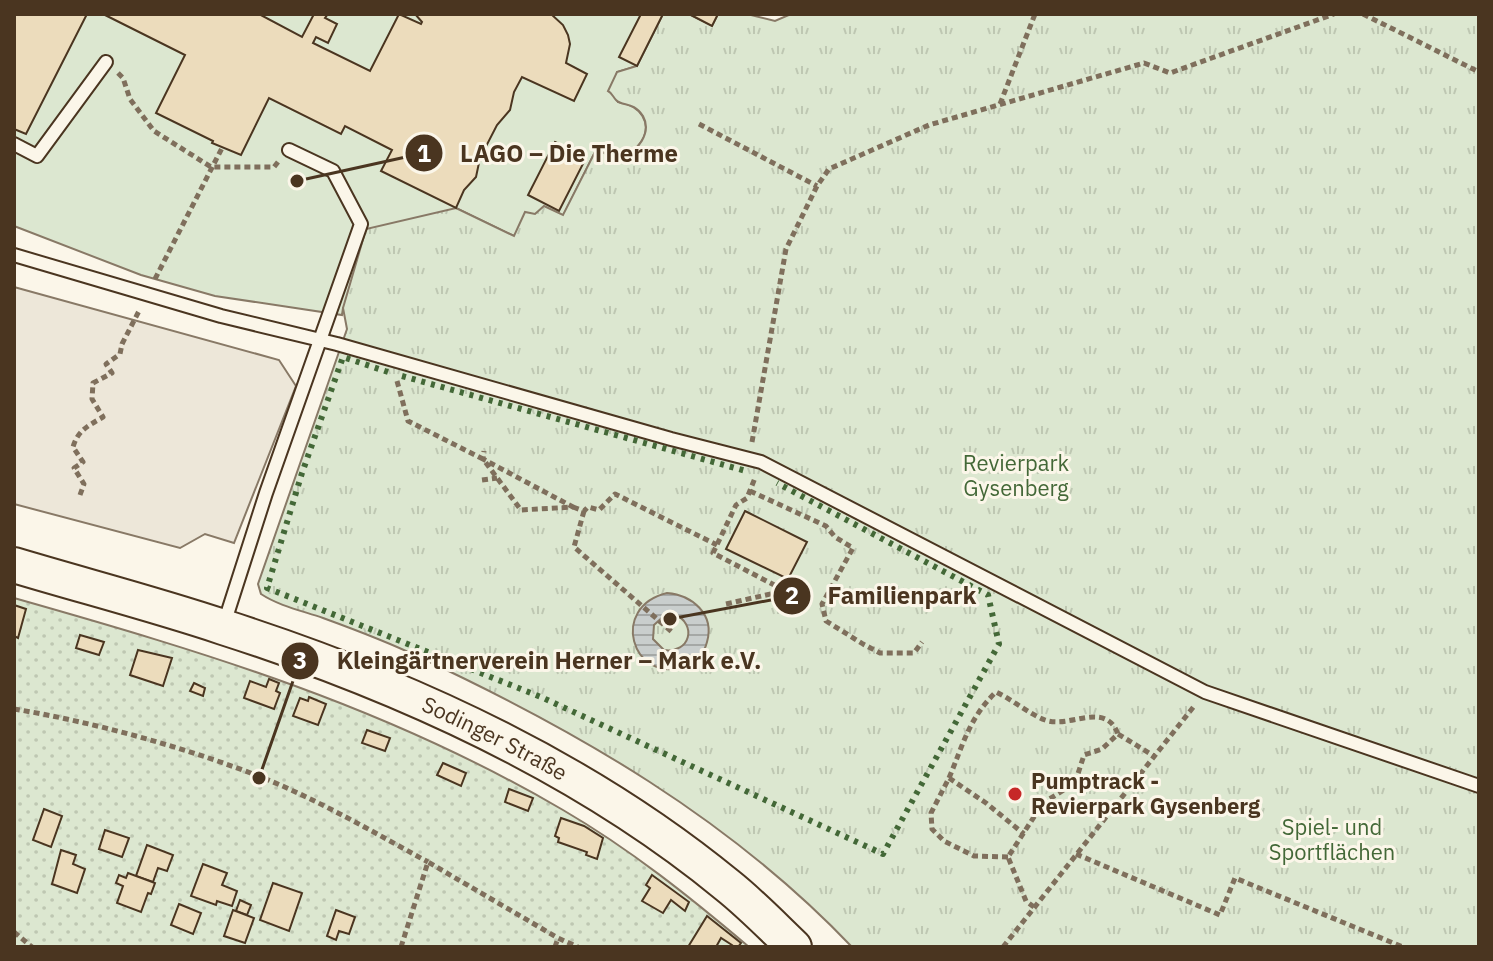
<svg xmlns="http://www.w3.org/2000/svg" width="1493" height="961" viewBox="0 0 1493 961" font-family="'IBM Plex Sans',sans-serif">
  <defs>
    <pattern id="park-tufts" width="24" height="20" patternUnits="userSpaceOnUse" patternTransform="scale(2)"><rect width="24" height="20" fill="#dce7d0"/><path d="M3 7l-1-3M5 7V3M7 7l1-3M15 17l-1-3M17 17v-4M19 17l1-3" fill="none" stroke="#bec7b2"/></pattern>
    <pattern id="garden-dots" width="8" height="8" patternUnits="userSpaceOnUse" patternTransform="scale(2)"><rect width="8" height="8" fill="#dce7d0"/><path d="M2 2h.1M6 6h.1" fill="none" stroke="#bec7b2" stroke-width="1.8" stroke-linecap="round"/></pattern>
    <pattern id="water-rules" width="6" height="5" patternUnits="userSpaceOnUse" patternTransform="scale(2)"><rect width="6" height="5" fill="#c9cecd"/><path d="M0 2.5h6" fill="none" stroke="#a5a8a6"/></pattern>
  </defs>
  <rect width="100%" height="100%" fill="#fbf6e9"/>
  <path fill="#dce7d0" stroke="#887966" stroke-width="2" d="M14,14H663L637,66L617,72L613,93L618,102C668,110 644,172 596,150L563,216C531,210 533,211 514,236L456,208L343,308L342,315L215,296L141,275L14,226Z"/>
  <path fill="url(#park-tufts)" stroke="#887966" stroke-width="2" d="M663,14H689L712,26L718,14H747L775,21L791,14H1479V947H852C730,819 578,731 419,657C388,642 356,630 323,618C303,611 279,606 261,594L258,584L347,329L343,308L366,229L456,208L514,236L525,212L535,214L544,206L563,215L596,150C604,153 612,157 621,156C638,153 652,132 643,116C633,101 623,107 616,100C613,97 612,93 608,91L617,72L637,66Z"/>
  <path fill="url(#garden-dots)" stroke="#887966" stroke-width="2" d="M14,598C208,653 387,707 563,810C630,849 690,897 749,947H14Z"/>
  <polygon fill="#ede7d9" stroke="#887966" stroke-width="2" points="14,287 279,360 296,386 234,543 205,534 180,548 14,504"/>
  <path fill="url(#water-rules)" stroke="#887966" stroke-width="2" fill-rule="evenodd" d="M667,593C692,595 715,614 707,642C704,654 695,664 683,667C632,683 609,607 667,593ZM674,614C698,624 690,654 664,650L653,639L654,625L665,615Z"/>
  <g fill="#ecdcbc" stroke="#4a3520" stroke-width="2">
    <polygon points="14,14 87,14 26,134 14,129"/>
    <polygon points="103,14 259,14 302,37 314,14 328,14 325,18 337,24 328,43 316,37 313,43 370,71 399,14 421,24 422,22 415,14 551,14 563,25 568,35 570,44 566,63 587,74 574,101 522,77 514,92 510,110 497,125 480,158 476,177 464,190 456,208 381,171 392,150 345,126 341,134 269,98 241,155 212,143 213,141 156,113 185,55"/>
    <polygon points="641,14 663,14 637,66 619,57"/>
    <polygon points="689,14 718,14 712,26"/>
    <polygon points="555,142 586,158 559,211 528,195"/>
    <polygon points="745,511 807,542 788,579 726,549"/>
    <polygon points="14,605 26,609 18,638 14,636"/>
    <polygon points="80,635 104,642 99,655 76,648"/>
    <polygon points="138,650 172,658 163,686 130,675"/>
    <polygon points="269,679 279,683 276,691 280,693 274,709 244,698 250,681 266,687"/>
    <polygon points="194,683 205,688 203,696 190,691"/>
    <polygon points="309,697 326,704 318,725 293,716 300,698 308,701"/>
    <polygon points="367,730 390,738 385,751 362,743"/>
    <polygon points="443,763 466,773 461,786 437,775"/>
    <polygon points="509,789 533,798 528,811 505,802"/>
    <polygon points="44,809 62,816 51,847 33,840"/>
    <polygon points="561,818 584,826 603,838 597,859 586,855 587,852 558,842 559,838 555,836"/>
    <polygon points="105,830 129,838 122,857 99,849"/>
    <polygon points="147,845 173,855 167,871 158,868 153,882 136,876"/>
    <polygon points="61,850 76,855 73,864 85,869 77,893 52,884"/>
    <polygon points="203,864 227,873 222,885 237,891 232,906 217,901 216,905 191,896"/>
    <polygon points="128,873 155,883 151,894 148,893 141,912 117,903 123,886 116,883 119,875 126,878"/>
    <polygon points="652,875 689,902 685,911 671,900 663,913 642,901 650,888 646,885"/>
    <polygon points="273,883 302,893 289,931 260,920"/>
    <polygon points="240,900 251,905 247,915 236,911"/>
    <polygon points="179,904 201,913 193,934 171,925"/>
    <polygon points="233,910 254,918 245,943 224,936"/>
    <polygon points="336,910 355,917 349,934 339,931 336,940 327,936"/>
    <polygon points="707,916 741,943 738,947 731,947 732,945 721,938 716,947 688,947"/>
  </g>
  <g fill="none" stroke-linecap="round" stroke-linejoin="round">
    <g stroke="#4a3520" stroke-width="16">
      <g id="lane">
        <polyline points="14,144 37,156 106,62"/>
        <polyline points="14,255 221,316 337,344 671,439 761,462 1205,692 1479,786"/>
        <polyline points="224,624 266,493 361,224 333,171 289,150"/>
      </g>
    </g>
    <g stroke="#4a3520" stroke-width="38">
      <g id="secondary">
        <path id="s1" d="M14,565C84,586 154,604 223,627C401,684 582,766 727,885C751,904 772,926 794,947"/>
      </g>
    </g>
    <g stroke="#7f6f5c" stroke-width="5" stroke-dasharray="6 4" stroke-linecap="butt">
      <polyline points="1363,14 1479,72"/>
      <polyline points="118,73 123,78 130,99 154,131 211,167 274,167 278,162"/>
      <polyline points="1000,104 1035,14"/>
      <polyline points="699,124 817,186"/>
      <polyline points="155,279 222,148"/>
      <polyline points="397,381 408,421 483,459 521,510 573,507 483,459 484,451"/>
      <polyline points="752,442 786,249 817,186 829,169 929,125 1144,63 1170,73 1334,14"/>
      <polyline points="482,480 497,478"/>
      <polyline points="750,491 826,526 835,537 853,548 822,604 826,621 863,644 880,653 914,653 922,642"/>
      <path d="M80,495L84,484L74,468L83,462L73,447C78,430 88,426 103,417L92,399L93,383L112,373L106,364L120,354L122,344L140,309"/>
      <polyline points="573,507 584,511 588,507 599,510 615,494 717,545"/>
      <polyline points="584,511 574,547 672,632"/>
      <polyline points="726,604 775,593 778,587 713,553 736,505 747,498 755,478"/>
      <path d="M14,709C94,722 191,749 266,779C322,802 375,833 428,862"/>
      <path d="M949,778C963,745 969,718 996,692C1013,700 1029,714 1045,720C1070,729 1105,700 1118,734"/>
      <polyline points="1076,854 1220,915 1235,878 1403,947"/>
      <polyline points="1008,857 974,856 944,841 932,829 931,813 949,778 986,803 1024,834"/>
      <polyline points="1034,907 1026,901 1008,857 1043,803 1075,783 1084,755 1102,749 1118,734 1154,756"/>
      <polyline points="14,932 32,947"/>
      <polyline points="401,947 428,862 558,938"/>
      <polyline points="555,947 558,938 578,947"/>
      <polyline points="1003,947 1195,705"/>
    </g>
    <use href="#lane" stroke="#fbf6e9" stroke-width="12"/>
    <use href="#secondary" stroke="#fbf6e9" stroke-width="34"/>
    <g stroke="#436837" stroke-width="6" stroke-dasharray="4 6" stroke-linecap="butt">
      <polyline points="388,372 343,357 302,473 267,588 541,697 883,854 999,644 988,595 777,483"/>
      <polyline points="402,376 746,471"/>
    </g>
  </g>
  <circle fill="#c62828" stroke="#fbf6e9" stroke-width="3" cx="1015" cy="794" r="8"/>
  <g text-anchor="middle" stroke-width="6" stroke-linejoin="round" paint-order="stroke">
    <g font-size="22" fill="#436837" stroke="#fbf6e9">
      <text x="1016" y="471">Revierpark<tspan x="1016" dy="25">Gysenberg</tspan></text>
      <text x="1332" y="835">Spiel- und<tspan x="1332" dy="25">Sportflächen</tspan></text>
    </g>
    <g font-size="22" fill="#4a3520" stroke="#fbf6e9">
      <text dy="8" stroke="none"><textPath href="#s1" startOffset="512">Sodinger Straße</textPath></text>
    </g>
    <g font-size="22" font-weight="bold" fill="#4a3520" stroke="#fbf6e9" text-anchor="start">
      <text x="1031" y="789">Pumptrack -<tspan x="1031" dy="25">Revierpark Gysenberg</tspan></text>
    </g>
  </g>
  <path fill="none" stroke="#4a3520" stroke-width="3" d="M297 181L424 153M670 619L792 596M259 778L300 661"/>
  <g fill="#4a3520" stroke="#fbf6e9" stroke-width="3">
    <circle cx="297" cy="181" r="8"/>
    <circle cx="670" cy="619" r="8"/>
    <circle cx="259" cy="778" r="8"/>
    <circle cx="424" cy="153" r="20"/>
    <circle cx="792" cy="596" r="20"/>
    <circle cx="300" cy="661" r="20"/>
  </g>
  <g font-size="24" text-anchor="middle" font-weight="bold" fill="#fff">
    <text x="424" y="162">1</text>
    <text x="792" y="604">2</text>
    <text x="300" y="669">3</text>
  </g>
  <g font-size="24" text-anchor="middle" font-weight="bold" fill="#4a3520" stroke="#fbf6e9" stroke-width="6" stroke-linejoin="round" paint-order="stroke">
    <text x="569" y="162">LAGO – Die Therme</text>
    <text x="902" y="604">Familienpark</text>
    <text x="549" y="669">Kleingärtnerverein Herner – Mark e.V.</text>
  </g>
  <rect width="1493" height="961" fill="none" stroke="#4a3520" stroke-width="32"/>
</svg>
